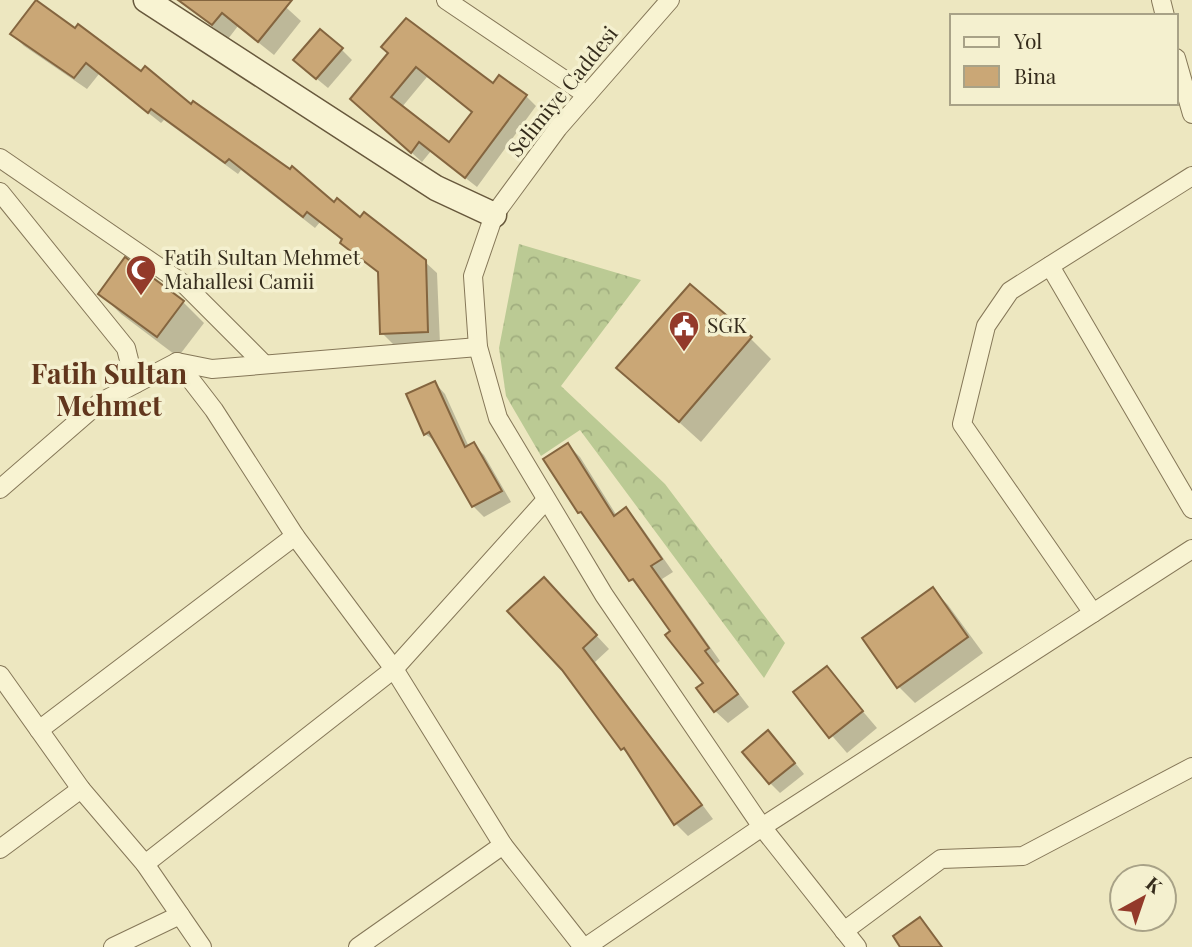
<svg xmlns="http://www.w3.org/2000/svg" width="1192" height="947" viewBox="0 0 1192 947" font-family="'Playfair Display',serif">
  <defs>
    <pattern id="forest-crowns" width="20" height="18" patternUnits="userSpaceOnUse" patternTransform="scale(1.75)"><rect width="20" height="18" fill="#bbca94"/><path d="M2 6a3 3 0 1 1 6 0M12 15a3 3 0 1 1 6 0" fill="none" stroke="#a1ae7f"/></pattern>
  </defs>
  <rect width="100%" height="100%" fill="#ede7c0"/>
  <polygon fill="url(#forest-crowns)" points="519,244 641,280 561,386 665,484 785,643 764,678 580,430 541,456 506,396 499,348"/>
  <g fill="#0003" fill-rule="evenodd">
    <polygon points="178,0 278,0 301,21 274,55 238,26 228,39"/>
    <polygon points="75,31 424,261 437,273 440,344 394,345 382,333 380,273 320,222 315,228 241,170 238,174 164,120 161,123 99,74 87,89 24,46 12,34"/>
    <polygon points="342,50 352,60 328,88 306,70"/>
    <path d="M389,54L526,96L536,106L477,187L431,151L422,162L363,109ZM427,77L473,113L449,144L402,107Z"/>
    <polygon points="100,293 183,302 204,323 178,357 121,314"/>
    <polygon points="750,338 771,359 701,442 619,368"/>
    <polygon points="435,383 445,394 469,447 473,444 484,455 511,502 484,517 473,506 438,443 425,434"/>
    <polygon points="568,445 580,457 617,516 625,510 638,522 673,572 662,579 720,661 716,664 749,707 728,723 715,711 705,684 672,632 580,512"/>
    <polygon points="932,589 948,605 983,653 915,703 899,687"/>
    <polygon points="556,592 609,649 595,662 713,819 688,836 675,823 633,760 623,749"/>
    <polygon points="826,668 877,728 847,753 795,693"/>
    <polygon points="779,743 804,774 780,793 770,783"/>
  </g>
  <g fill="#caa776" stroke="#84653f" stroke-width="2" fill-rule="evenodd">
    <polygon points="36,0 75,28 78,24 141,71 145,66 191,104 193,101 290,169 292,166 334,202 337,198 360,217 364,212 426,260 428,332 380,334 378,272 340,243 342,239 307,212 303,217 229,159 225,163 151,109 148,113 86,63 74,78 10,34"/>
    <polygon points="178,0 292,0 258,42 222,13 212,25"/>
    <path d="M406,18L493,83L499,75L527,95L465,178L419,142L411,153L350,99L388,53L381,47ZM416,67L472,112L449,142L391,97Z"/>
    <polygon points="320,29 343,48 316,79 293,60"/>
    <polygon points="125,257 184,301 157,337 98,294"/>
    <polygon points="690,284 752,337 679,422 616,368"/>
    <polygon points="435,381 465,447 474,442 502,491 472,507 429,432 424,435 406,394"/>
    <polygon points="568,443 614,516 626,507 662,559 651,566 709,648 705,651 738,694 714,712 696,688 703,683 665,635 670,631 633,579 629,581 581,512 578,513 543,459"/>
    <polygon points="544,577 597,635 583,648 702,805 674,825 624,748 621,750 562,670 507,611"/>
    <polygon points="933,587 968,637 897,688 862,638"/>
    <polygon points="827,666 863,711 829,738 793,692"/>
    <polygon points="768,730 795,763 769,784 742,752"/>
    <polygon points="920,917 942,947 900,947 893,936"/>
  </g>
  <g fill="none" stroke-linecap="round" stroke-linejoin="round">
    <g stroke="#857758" stroke-width="20">
      <g id="street">
        <polyline points="446,0 587,95"/>
        <polyline points="670,0 558,128 494,215 473,276 478,347 498,418 604,595 762,827 857,947"/>
        <polyline points="1161,0 1165,16"/>
        <polyline points="1176,58 1192,114"/>
        <polyline points="0,158 185,285 264,364"/>
        <polyline points="0,192 126,348 135,384"/>
        <polyline points="1050,266 1192,509"/>
        <polyline points="177,362 214,410 295,536 394,669 503,845 583,947"/>
        <polyline points="0,489 99,403 177,362 212,369 478,347"/>
        <polyline points="1093,613 962,424 986,326 1010,291 1192,176"/>
        <polyline points="0,675 81,789 145,864 202,947"/>
        <polyline points="39,730 295,536"/>
        <polyline points="0,849 81,789"/>
        <polyline points="145,864 394,669 545,501"/>
        <polyline points="844,931 941,859 1023,856 1192,767"/>
        <polyline points="113,947 180,915"/>
        <polyline points="358,947 503,845"/>
        <polyline points="586,947 762,827 1192,549"/>
      </g>
    </g>
    <g stroke="#67583c" stroke-width="27">
      <polyline id="secondary" points="146,0 436,188 494,215"/>
    </g>
    <use href="#street" stroke="#f8f3d2" stroke-width="18"/>
    <use href="#secondary" stroke="#f8f3d2" stroke-width="24"/>
  </g>
  <defs>
    <g id="mosque-pin" transform="scale(1.575)"><path d="M0 17L-7.5 6A9.5 9.5 0 1 1 7.5 6Z" fill="#933a2a" stroke="#f4f0cf"/><path d="M3.5-4.9A6 6 0 1 0 3.5 4.9A5 5 0 1 1 3.5-4.9Z" fill="#fff"/></g>
    <g id="civic-pin" transform="scale(1.575)"><path d="M0 17L-7.5 6A9.5 9.5 0 1 1 7.5 6Z" fill="#933a2a" stroke="#f4f0cf"/><path d="M-.6-6.5H3V-4.5H.6V-3L4-1V1h2V6H-6V1h2V-1L-.6-3ZM-1.2 2.5V6h2.4V2.5Z" fill="#fff"/></g>
  </defs>
  <g fill-rule="evenodd">
    <use href="#mosque-pin" x="141" y="270"/>
    <use href="#civic-pin" x="684" y="326"/>
  </g>
  <g text-anchor="middle" stroke-width="7" stroke-linejoin="round" paint-order="stroke">
    <g font-size="21" fill="#352c1c" stroke="#f4f0cf">
      <text transform="translate(563 92) rotate(-51)" y="7">Selimiye Caddesi</text>
    </g>
    <g font-size="21" fill="#352c1c" stroke="#f4f0cf" text-anchor="start">
      <text x="164" y="265">Fatih Sultan Mehmet<tspan x="164" dy="24">Mahallesi Camii</tspan></text>
      <text x="707" y="333">SGK</text>
    </g>
    <g font-size="28" font-weight="bold" fill="#61361d" stroke="#f4f0cf">
      <text x="109" y="384">Fatih Sultan<tspan x="109" dy="32">Mehmet</tspan></text>
    </g>
  </g>
  <rect x="950" y="14" width="228" height="91" fill="#f4f0cf" stroke="#a8a287" stroke-width="2"/>
  <rect x="964" y="37" width="35" height="10" fill="#f8f3d2" stroke="#a8a287" stroke-width="2"/>
  <text x="1014" y="49" font-size="21" fill="#352c1c">Yol</text>
  <rect x="964" y="66" width="35" height="21" fill="#caa776" stroke="#a8a287" stroke-width="2"/>
  <text x="1014" y="84" font-size="21" fill="#352c1c">Bina</text>
  <g transform="translate(1143 898) rotate(40)"><circle r="33" fill="#f4f0cf" stroke="#a8a287" stroke-width="2"/>
  <path d="M0-5L12 26L0 18L-12 26Z" fill="#933a2a"/>
  <text y="-10" font-size="19" font-weight="bold" text-anchor="middle" fill="#352c1c">K</text>
  </g>
</svg>
